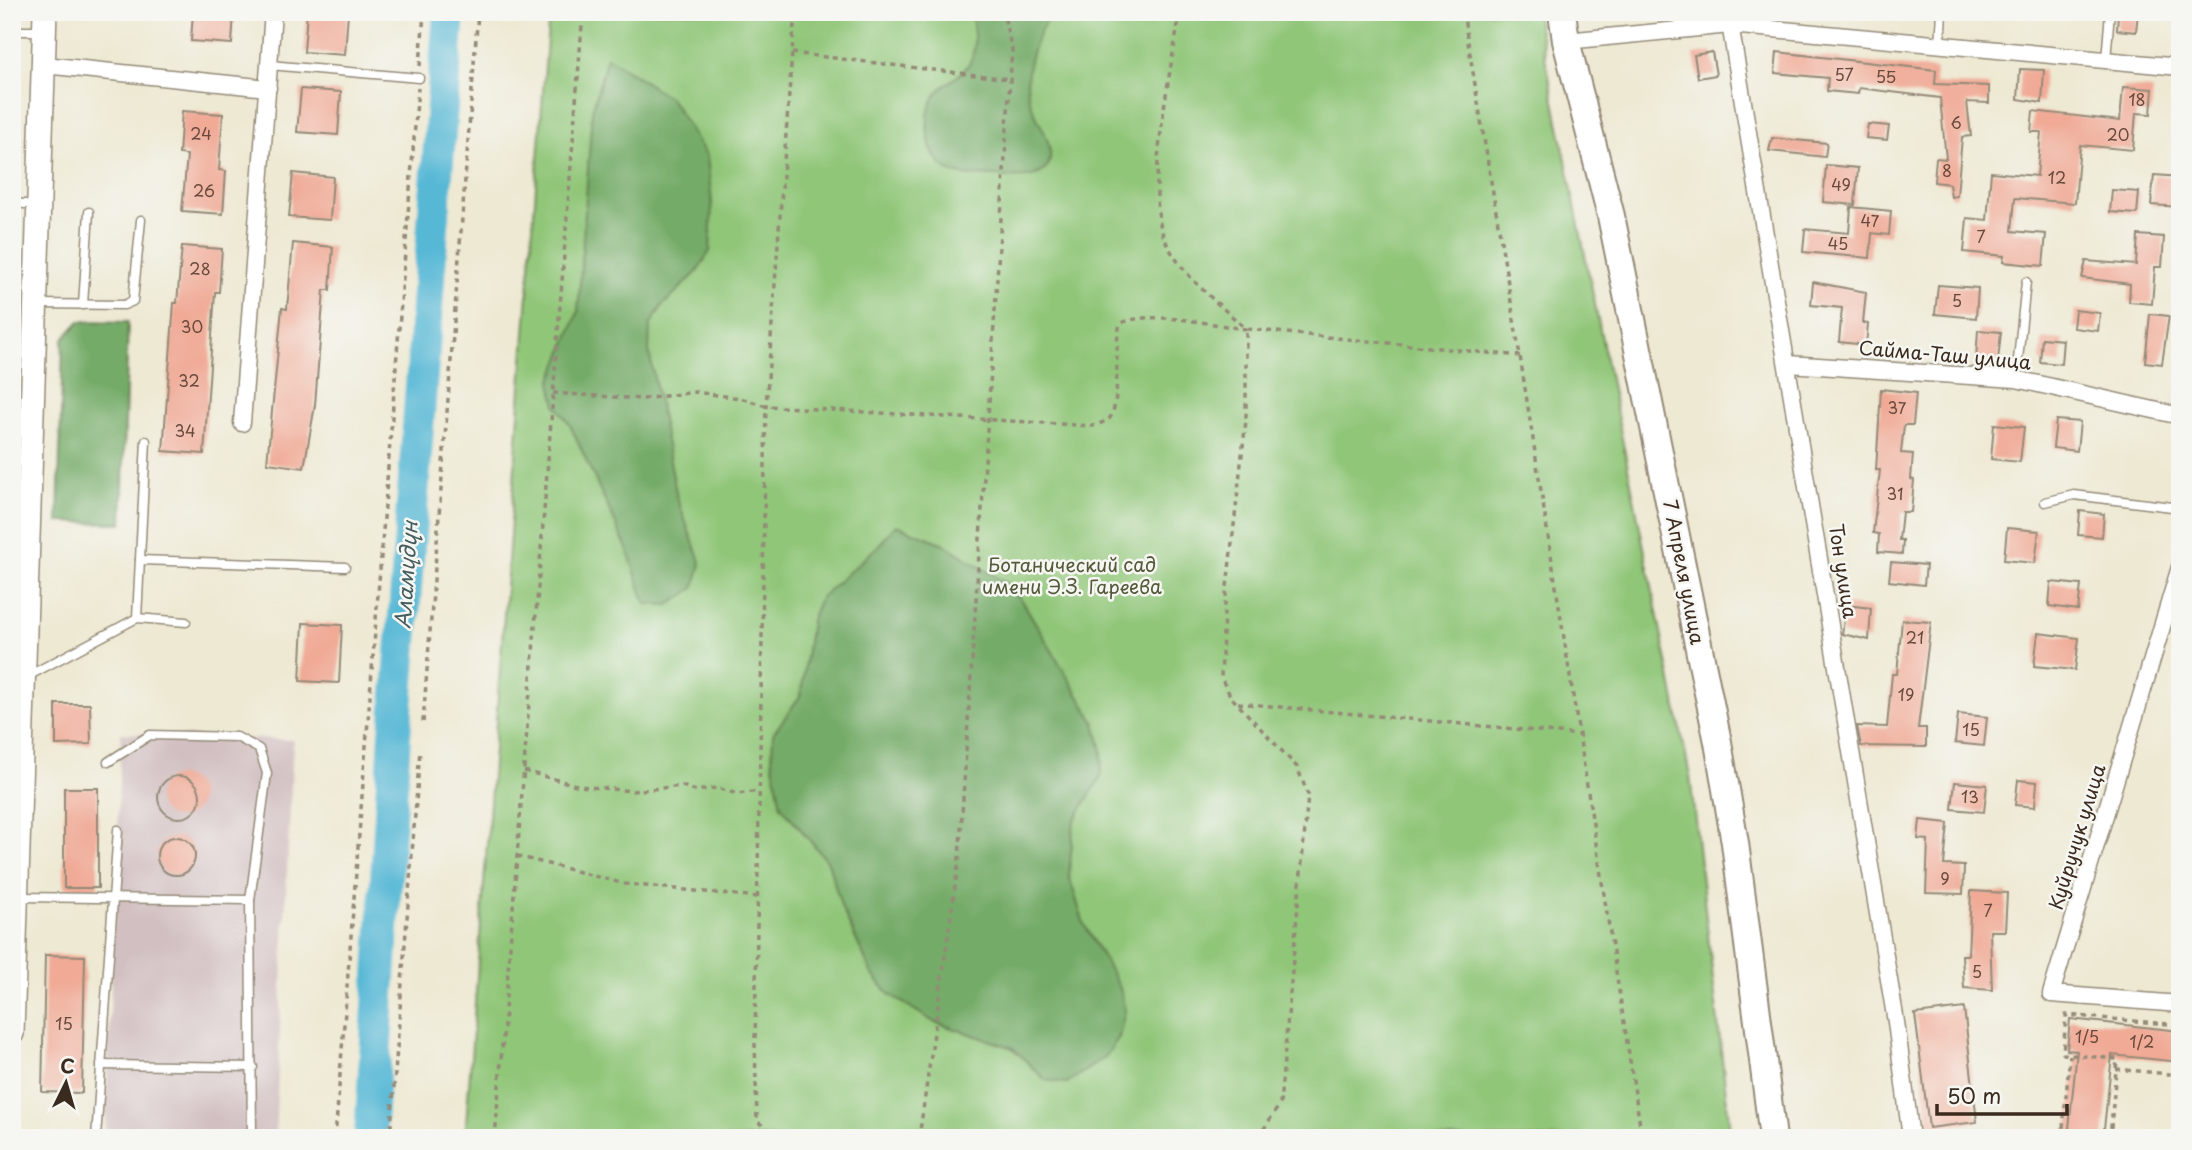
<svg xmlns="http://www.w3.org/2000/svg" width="2192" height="1150" viewBox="0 0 2192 1150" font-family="'Playpen Sans',sans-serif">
  <rect width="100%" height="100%" fill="#f6f6f2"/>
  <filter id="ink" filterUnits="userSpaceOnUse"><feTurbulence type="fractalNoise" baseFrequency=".0143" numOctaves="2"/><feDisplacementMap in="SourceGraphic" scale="14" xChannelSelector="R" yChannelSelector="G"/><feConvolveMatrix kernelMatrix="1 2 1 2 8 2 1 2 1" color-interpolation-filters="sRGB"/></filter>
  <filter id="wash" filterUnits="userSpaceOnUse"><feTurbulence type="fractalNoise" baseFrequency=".00686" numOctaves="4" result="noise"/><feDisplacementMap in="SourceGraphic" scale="28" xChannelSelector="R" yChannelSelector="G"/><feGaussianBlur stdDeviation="1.57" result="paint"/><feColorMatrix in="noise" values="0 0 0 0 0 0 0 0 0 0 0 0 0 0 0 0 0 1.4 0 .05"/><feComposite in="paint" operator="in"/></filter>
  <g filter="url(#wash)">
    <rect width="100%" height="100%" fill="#eee9d3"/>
    <polygon fill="#d2bfc1" points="121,733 293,740 275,1138 105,1138"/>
    <polygon fill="#90c678" stroke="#66784b" stroke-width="2" points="549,12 1536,12 1690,776 1731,1138 465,1138"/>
    <g fill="#74ab68" stroke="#586a43" stroke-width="2">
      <path d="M972,12H1052C1037,33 1024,66 1028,93C1030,111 1043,125 1048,142C1060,182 1020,179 996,176C977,174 960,180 944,167C925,151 922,114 937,93C946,81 964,76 971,60C977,46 973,27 972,12Z"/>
      <polygon points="607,57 670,98 707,156 712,203 710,251 697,272 662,306 650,326 649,351 677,498 701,564 694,588 669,605 646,604 626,546 570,425 556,405 551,382 578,312 592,111"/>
      <polygon points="80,321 128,322 122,523 58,522 63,339"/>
      <polygon points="896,525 942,543 1007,584 1023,602 1095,723 1102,751 1101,777 1074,821 1069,876 1084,924 1120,988 1125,1011 1119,1037 1105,1057 1067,1083 1045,1080 1013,1048 934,1022 889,994 872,974 842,909 828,862 781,806 772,760 773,734 801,695 811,620 820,598 878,546"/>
    </g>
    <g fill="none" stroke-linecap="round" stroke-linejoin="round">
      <polyline stroke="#57b8d5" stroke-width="32" points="370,1138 395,735 449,12"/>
    </g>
    <g id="blocks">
      <g fill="#f0aa96">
        <polygon points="193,12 234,12 232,44 191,41"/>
        <polygon points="307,12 348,12 345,55 304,52"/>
        <polygon points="2118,12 2138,12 2136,32 2117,30"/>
        <polygon points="1712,52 1716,75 1698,78 1694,55"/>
        <polygon points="1777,52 1936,70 1935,84 1989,86 1989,103 1967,102 1971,136 1962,137 1957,196 1951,197 1949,184 1934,182 1936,158 1946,159 1940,98 1859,88 1858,94 1827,91 1828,78 1775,73"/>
        <polygon points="2020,69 2044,70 2042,103 2018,99"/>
        <polygon points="2123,87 2153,89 2151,114 2136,113 2133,150 2080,145 2075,203 2015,198 2012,231 2046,234 2043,266 2003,262 2004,256 1964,252 1967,218 1987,220 1991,172 2037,176 2041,132 2031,132 2033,111 2120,121"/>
        <polygon points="301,89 341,92 338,135 297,132"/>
        <polygon points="182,111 223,114 219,170 226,171 223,214 182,211 187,155 179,154"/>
        <polygon points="1868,124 1889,126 1887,140 1866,138"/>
        <polygon points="1772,138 1827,143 1825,157 1769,151"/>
        <polygon points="1826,165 1858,168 1855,205 1823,202"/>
        <polygon points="293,173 333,177 330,220 289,217"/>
        <polygon points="2154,175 2180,177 2180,207 2151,205"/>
        <polygon points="2112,190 2139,192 2137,214 2110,212"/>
        <polygon points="1851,207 1891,211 1889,235 1872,233 1870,258 1803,252 1805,229 1849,233"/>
        <polygon points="2138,235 2164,237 2162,267 2155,267 2152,304 2129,302 2130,284 2082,278 2086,261 2136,265"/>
        <polygon points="293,243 333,247 330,290 324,290 315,405 304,468 267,463 282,308 287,309"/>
        <polygon points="182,246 222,249 219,292 215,292 204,454 163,451 174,303 177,303"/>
        <polygon points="1813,282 1866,292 1863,323 1868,324 1866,345 1839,342 1842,308 1811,305"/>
        <polygon points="1938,285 1978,288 1976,318 1935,314"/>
        <polygon points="2075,310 2100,313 2098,331 2073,328"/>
        <polygon points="2150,314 2169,316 2162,364 2145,362"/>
        <polygon points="1978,330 2001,332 1998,361 1976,359"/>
        <polygon points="2042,338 2063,340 2061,364 2040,362"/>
        <polygon points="1881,389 1916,393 1913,425 1904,425 1901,453 1913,454 1911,479 1914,480 1911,512 1902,512 1899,540 1903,540 1902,554 1878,552 1879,534 1873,533 1880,470 1876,470"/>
        <polygon points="2056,420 2080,422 2077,451 2053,448"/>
        <polygon points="1994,424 2024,427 2020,462 1991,459"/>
        <polygon points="2080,511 2104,514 2102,537 2078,535"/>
        <polygon points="2007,528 2039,531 2035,563 2004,560"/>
        <polygon points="1891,562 1926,565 1924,585 1889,581"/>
        <polygon points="2051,582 2081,585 2078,610 2049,606"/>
        <polygon points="1846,605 1871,608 1869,640 1842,634"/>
        <polygon points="1902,620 1931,622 1918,728 1926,728 1926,747 1861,746 1857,726 1887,727 1892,674 1897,674"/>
        <polygon points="303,623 342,625 339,683 300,681"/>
        <polygon points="2038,633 2079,638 2075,670 2034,666"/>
        <polygon points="56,704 90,704 91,744 56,745"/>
        <polygon points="1958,714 1987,717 1984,746 1955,743"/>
        <circle cx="179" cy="797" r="21"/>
        <polygon points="2018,780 2037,782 2035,807 2015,805"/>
        <polygon points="1955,782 1987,785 1984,812 1952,809"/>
        <rect x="64" y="788" width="34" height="100"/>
        <polygon points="1920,820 1948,823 1944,865 1964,866 1963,894 1926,893 1928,840 1918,839"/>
        <circle cx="176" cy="856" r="19"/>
        <polygon points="1971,891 2007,893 2005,931 1990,931 1992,990 1964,988 1962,955 1968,955"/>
        <polygon points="45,955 85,956 82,1093 42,1092"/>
        <polygon points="1964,1008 1977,1122 1929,1128 1915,1014"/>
        <polygon points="2070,1019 2180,1031 2180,1062 2112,1055 2103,1138 2068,1138 2077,1051 2067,1050"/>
      </g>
    </g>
  </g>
  <g filter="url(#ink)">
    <use href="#blocks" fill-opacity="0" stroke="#948a78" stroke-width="2"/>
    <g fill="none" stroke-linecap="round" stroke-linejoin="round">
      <g stroke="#948a78" stroke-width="11">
        <g id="lane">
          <polyline points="12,31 41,31"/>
          <polyline points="1940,45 1942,12"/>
          <polyline points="2106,60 2110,12"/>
          <polyline points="269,65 419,78"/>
          <polyline points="12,203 37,205"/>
          <polyline points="36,304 124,305 133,301 141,220"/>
          <polyline points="83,305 89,212"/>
          <polyline points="2016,379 2026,282"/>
          <polyline points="2045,502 2074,495 2180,508"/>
          <polyline points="140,560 345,567"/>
          <polyline points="137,618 146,441"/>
          <polyline points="28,676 137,618 186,622"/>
          <polyline points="108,762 150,735 237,737 259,749 267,773 250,900 252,1138"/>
          <polyline points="20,897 250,900"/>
          <polyline points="101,1065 253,1067"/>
          <polyline points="96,1138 118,830"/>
        </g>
      </g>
      <g stroke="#948a78" stroke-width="19">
        <g id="street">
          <polyline points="1728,12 1896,1022 1911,1138"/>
          <polyline points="1566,41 1730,25 2180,67"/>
          <polyline points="44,65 268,88"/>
          <polyline points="1788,364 2016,379 2180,416"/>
          <polyline points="242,423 273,12"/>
          <polyline points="2180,567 2051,994 2180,1004"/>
        </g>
      </g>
      <g stroke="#948a78" stroke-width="26">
        <polyline id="secondary" points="12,1033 45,12"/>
      </g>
      <g stroke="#948a78" stroke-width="30">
        <polyline id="primary" points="1562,12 1566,41 1611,216 1718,742 1735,843 1773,1138"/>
      </g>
      <g stroke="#948a78" stroke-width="3.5" stroke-dasharray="5 5" stroke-linecap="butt">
        <polyline points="1463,12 1520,356 1642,1138"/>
        <polyline points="792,53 1009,79"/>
        <polyline points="420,66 424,12"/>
        <path d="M553,393L643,399L695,392L740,398L766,406L1093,426C1098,424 1105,422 1109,419C1122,405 1113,346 1120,324C1147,309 1213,325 1246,329C1217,302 1179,274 1164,237C1144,189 1172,66 1180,12"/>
        <polyline points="1238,703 1579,735"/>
        <polyline points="423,722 478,12"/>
        <polyline points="524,771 580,786 632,791 683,786 696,791 716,788 738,794 759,791"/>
        <polyline points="517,856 625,884 757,897"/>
        <polyline points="2116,1069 2180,1075"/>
        <polyline points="335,1138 418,88"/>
        <polyline points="390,1138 420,750"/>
        <polyline points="495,1138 583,12"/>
        <polyline points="778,1138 757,1121 755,1043 766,406 795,12"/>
        <polyline points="919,1138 959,859 1012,50 1003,12"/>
        <polyline points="1258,1138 1280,1104 1308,795 1297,767 1231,697 1221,678 1224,613 1246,420 1246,329 1520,356"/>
        <polyline points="2062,1138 2070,1055"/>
        <polyline points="2110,1138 2117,1059 2063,1054 2066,1015 2180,1025"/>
      </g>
      <use href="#lane" stroke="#fff" stroke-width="8"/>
      <use href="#street" stroke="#fff" stroke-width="16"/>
      <use href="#secondary" stroke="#fff" stroke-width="23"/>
      <use href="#primary" stroke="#fff" stroke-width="26"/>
    </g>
  </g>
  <g text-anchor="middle" stroke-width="5" stroke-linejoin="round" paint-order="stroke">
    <g font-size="16" fill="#684a3c">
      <text x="1844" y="81">57</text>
      <text x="1886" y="83">55</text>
      <text x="2137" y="106">18</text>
      <text x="1956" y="129">6</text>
      <text x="201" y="140">24</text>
      <text x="2118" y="141">20</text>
      <text x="1947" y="177">8</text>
      <text x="2057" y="184">12</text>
      <text x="1841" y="191">49</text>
      <text x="204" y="197">26</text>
      <text x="1870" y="227">47</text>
      <text x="1981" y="243">7</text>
      <text x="1838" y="250">45</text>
      <text x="200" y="275">28</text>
      <text x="1957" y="307">5</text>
      <text x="192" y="333">30</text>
      <text x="189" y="387">32</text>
      <text x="1897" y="414">37</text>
      <text x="185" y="437">34</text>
      <text x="1895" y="500">31</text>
      <text x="1915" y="644">21</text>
      <text x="1906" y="701">19</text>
      <text x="1971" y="736">15</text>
      <text x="1970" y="803">13</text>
      <text x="1945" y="885">9</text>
      <text x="1988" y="917">7</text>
      <text x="1977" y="978">5</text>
      <text x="64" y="1030">15</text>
      <text x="2087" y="1043">1/5</text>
      <text x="2142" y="1048">1/2</text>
    </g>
    <g font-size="19" fill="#3b2a1e" stroke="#f6f6f2">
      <text transform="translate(1945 355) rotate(5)" y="7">Сайма-Таш улица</text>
      <text transform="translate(1843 571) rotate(81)" y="7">Тон улица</text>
      <text transform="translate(1684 572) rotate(79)" y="7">7 Апреля улица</text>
      <text transform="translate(2077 837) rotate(-73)" y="7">Куйручук улица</text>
    </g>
    <g font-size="19" fill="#545939" stroke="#f6f6f2">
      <text x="1072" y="572">Ботанический сад<tspan x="1072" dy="22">имени Э.З. Гареева</tspan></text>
    </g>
    <g font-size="21" font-style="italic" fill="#455c5e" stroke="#f6f6f2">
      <text transform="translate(407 575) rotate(-86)" y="7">Аламүдүн</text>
    </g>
  </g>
  <rect width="2192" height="1150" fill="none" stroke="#f6f6f2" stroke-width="42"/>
  <g transform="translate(66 1083) rotate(5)" stroke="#f6f6f2" stroke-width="5" paint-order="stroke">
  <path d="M0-5L12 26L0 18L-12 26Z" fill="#3b2a1e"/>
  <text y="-10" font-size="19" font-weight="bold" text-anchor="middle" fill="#3b2a1e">С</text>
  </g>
  <path d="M1937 1104v10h130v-10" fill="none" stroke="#3b2a1e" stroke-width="3.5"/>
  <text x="1947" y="1104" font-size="21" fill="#3b2a1e" stroke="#f6f6f2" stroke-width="5" paint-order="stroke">50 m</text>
</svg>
